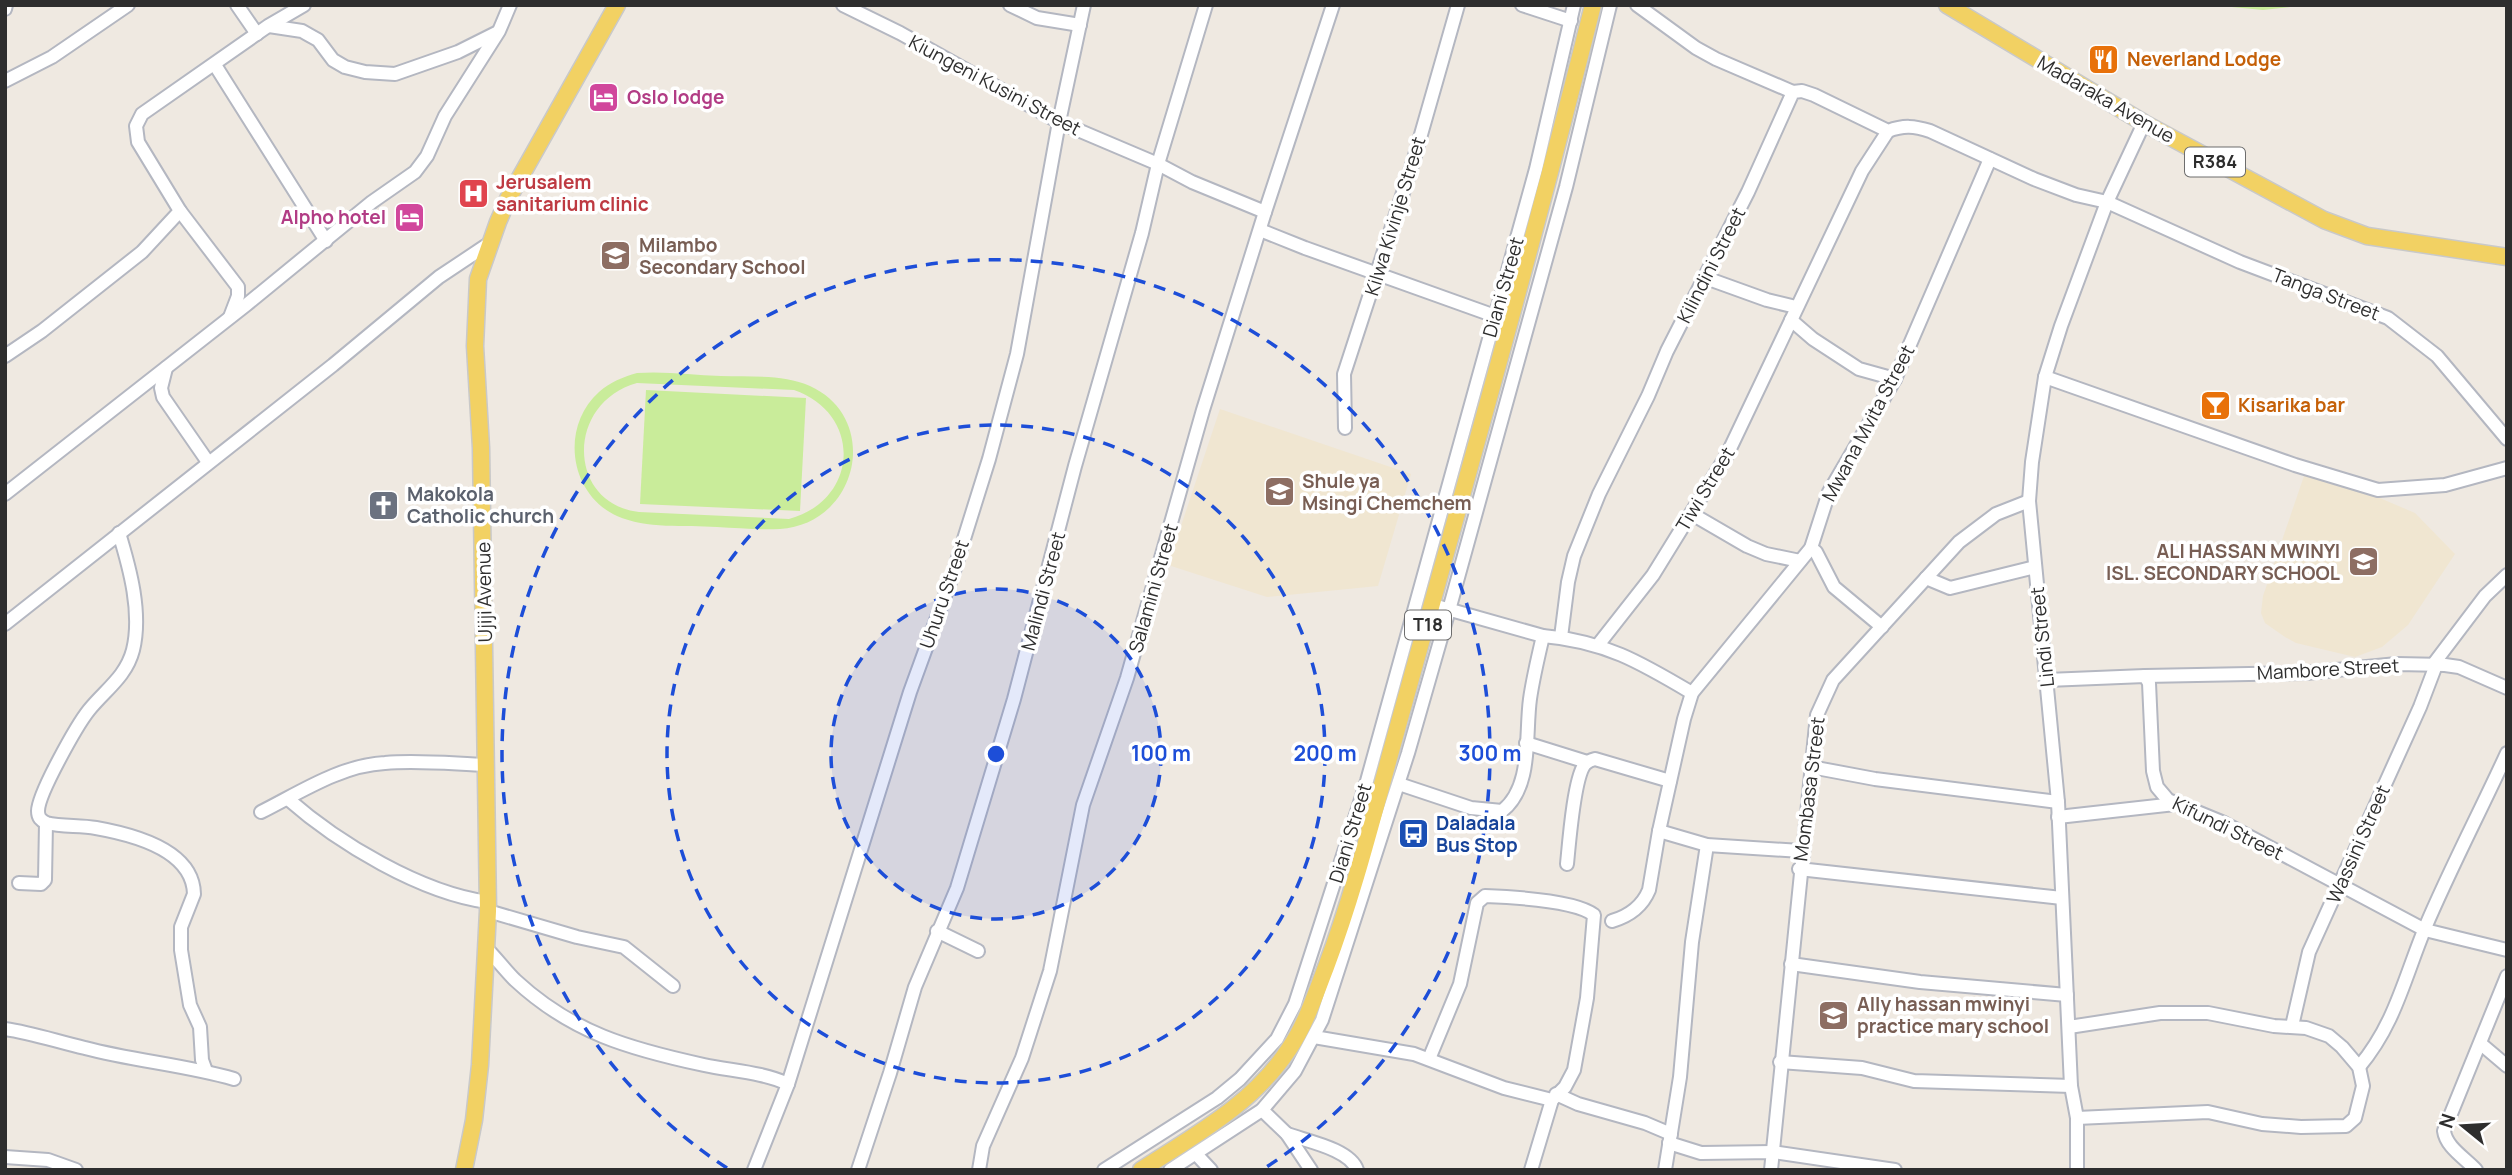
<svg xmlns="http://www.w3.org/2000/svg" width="2512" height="1175" viewBox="0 0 2512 1175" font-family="Manrope,sans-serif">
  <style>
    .education { fill: #f0e6d1 }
    .pitch { fill: #c9ec9a; fill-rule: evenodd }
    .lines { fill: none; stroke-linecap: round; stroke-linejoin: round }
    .minor-casing { stroke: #b4b7c1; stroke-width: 16 }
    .major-casing { stroke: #c9c9c9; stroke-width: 19 }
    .minor { stroke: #fff; stroke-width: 12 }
    .major { stroke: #f2d163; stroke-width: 16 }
    .ring { fill: none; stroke: #1d4ed8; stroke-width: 3.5; stroke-dasharray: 12 9 }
    .labels { text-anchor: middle; stroke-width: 7; stroke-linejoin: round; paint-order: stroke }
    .shield { fill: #fff; stroke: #6d6d6d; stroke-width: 2 }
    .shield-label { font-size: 18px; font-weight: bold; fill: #2e2e2e }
    .food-label { font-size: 19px; font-weight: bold; fill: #c56008; stroke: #fff; text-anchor: start }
    .street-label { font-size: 19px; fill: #2e2e2e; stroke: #fff }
    .hotel-label { font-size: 19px; font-weight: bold; fill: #b23c85; stroke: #fff; text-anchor: start }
    .health-label { font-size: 19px; font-weight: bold; fill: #be3a42; stroke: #fff; text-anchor: start }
    .education-label { font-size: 19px; font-weight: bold; fill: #785e54; stroke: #fff; text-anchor: start }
    .worship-label { font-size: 19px; font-weight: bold; fill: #5b616d; stroke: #fff; text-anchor: start }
    .transit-label { font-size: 19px; font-weight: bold; fill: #164399; stroke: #fff; text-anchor: start }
    .centre { fill: #1d4ed8; stroke: #fff; stroke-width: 3.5 }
    .ring-label { font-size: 21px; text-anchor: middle; font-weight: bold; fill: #1d4ed8; stroke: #fff; stroke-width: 7; stroke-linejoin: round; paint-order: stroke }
  </style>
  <rect width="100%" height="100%" fill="#efe9e1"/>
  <g class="education">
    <path d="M1220,409L1411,474L1378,586L1267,597L1168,565Z"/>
    <path d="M2305,473L2368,493L2415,513L2455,554L2408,625L2382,647L2355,657L2296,643L2285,637L2265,623L2261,613L2263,596Z"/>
  </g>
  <g class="pitch">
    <path d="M2211,5H2307L2263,10Z"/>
    <path d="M637,373C665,371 693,375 721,376C750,377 784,374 810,386C882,419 858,524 780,529C759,530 738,528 717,527C685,525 646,529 617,516C569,494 560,427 599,392C610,382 623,377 637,373ZM637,383L794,390C863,414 859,500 789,519L639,512C567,504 565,403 637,383Z"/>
    <path d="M646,390L806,398L800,511L640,504Z"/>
  </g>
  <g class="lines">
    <defs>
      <g id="minor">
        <path d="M237,5L257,34"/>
        <path d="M843,5L900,33L1059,122L1158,164L1192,182L1265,212"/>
        <path d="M1010,5L1037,18L1080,25"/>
        <path d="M1522,5L1571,21"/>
        <path d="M1637,5L1696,48L1716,59L1793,92"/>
        <path d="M5,9L6,5"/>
        <path d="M269,26L302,31L309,35L318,40L333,60L345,67L365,72L395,74L458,52L496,33"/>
        <path d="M215,65L326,241"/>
        <path d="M5,81L52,57L128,5"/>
        <path d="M180,211L238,287V296L230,317"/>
        <path d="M1260,230L1305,248L1495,316"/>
        <path d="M1706,278L1767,300L1796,307"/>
        <path d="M1791,320L1813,339L1859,369L1895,379"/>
        <path d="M5,356L42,331L142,252L180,211L138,142L136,126L142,114L268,26L304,5"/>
        <path d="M166,368L161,388L163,397L208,462"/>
        <path d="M2045,377L2295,465L2378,490L2445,485L2507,468"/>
        <path d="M1345,428L1344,374L1414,159L1458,5"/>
        <path d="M5,494L246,305L372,202L415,172L427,156L445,116L499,31L510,5"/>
        <path d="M1692,514L1747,546L1766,554L1800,561"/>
        <path d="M119,533C130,569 142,613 133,650C126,677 105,690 89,710C77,725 38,794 38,811C38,818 41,820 46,823C63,827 79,825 96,828C130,834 193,849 194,894L181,927V950L190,1005L200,1027L202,1060L206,1071"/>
        <path d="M1811,548L1816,552L1834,587L1882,627"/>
        <path d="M1926,578L1950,588L2035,567"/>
        <path d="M1433,605L1543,636C1604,641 1640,662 1692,693"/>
        <path d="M5,624L333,365L439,277L490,243"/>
        <path d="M1561,637L1568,582L1574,556L1599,494L1648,396L1667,351L1748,192L1793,92L1802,91L1814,95L1888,131C1904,125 1914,126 1930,131L2034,179L2076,195L2107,202L2240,262L2388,318L2437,356L2507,439"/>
        <path d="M1598,645L1653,575L1727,455L1862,171L1888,131"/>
        <path d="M2432,666L2485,596L2507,575"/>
        <path d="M2145,676L2306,673L2397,664L2445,665L2459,667L2507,688"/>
        <path d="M2047,680L2145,676L2149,683L2153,771L2157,787L2168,800L2224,823L2425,930L2507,950"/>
        <path d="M1526,743L1587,762"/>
        <path d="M1811,767L1875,779L2058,802"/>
        <path d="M1399,784L1471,808L1502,811C1533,787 1525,735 1530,699C1533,678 1538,657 1543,636"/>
        <path d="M288,799C338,843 421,893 488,902"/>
        <path d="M261,812C299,793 341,765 385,763C419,760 454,764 487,765"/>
        <path d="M2058,817L2175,804"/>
        <path d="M1659,831L1707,845L1801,851"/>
        <path d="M1567,864C1569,844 1574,777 1585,764C1588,761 1591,760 1595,759L1670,781"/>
        <path d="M1799,869L2062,898"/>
        <path d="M19,883L41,884L45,880L46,823"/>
        <path d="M488,911L577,937L624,947L673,986"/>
        <path d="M1612,921C1629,916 1642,907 1649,890L1659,831L1684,719L1692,693L1811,548L1829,492L1895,379L1990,159"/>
        <path d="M937,931L978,951"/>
        <path d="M486,948C496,958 505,970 515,980C572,1033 630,1049 704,1065C732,1071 762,1072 788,1084"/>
        <path d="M1791,964L1920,982L2067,995"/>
        <path d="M2292,1026L2309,952L2420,707L2436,665"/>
        <path d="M2069,1027L2160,1013H2208L2274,1026L2306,1028L2329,1036L2342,1047L2359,1067L2363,1086L2355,1118L2346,1126L2301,1127L2262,1124L2208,1112L2077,1118"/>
        <path d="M5,1029C33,1033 58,1042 85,1048C134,1061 185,1065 234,1079"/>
        <path d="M1314,1037L1414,1054L1504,1088L1552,1100"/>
        <path d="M2481,1044L2507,1066"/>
        <path d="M1429,1059L1460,984L1477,903L1485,896C1510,897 1575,900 1594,915L1587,998L1574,1070L1565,1087L1552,1100L1531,1170"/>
        <path d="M1780,1062L1862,1068L1914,1081L2071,1086"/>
        <path d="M2359,1067C2395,1024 2404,979 2425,928C2450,869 2480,812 2507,753"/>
        <path d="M1556,1094L1578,1104L1645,1123L1671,1134"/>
        <path d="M1262,1110L1287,1134L1311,1170"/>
        <path d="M1287,1134C1306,1141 1350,1149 1357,1170"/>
        <path d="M1669,1143L1701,1153L1773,1152L1895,1170"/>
        <path d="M1196,1154L1211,1170"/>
        <path d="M5,1157L48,1160L76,1170"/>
        <path d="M754,1170L788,1084L910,692L954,571L989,459L1017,354L1059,122L1084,5"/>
        <path d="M858,1170L890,1073L915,987L957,888L1014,699L1075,466L1142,233L1158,164L1206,5"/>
        <path d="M979,1170L983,1146L1022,1058L1050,971L1083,805L1127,678L1203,410L1265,212L1333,5"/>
        <path d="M1104,1170L1217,1098L1240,1079L1277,1039L1295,1004L1367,781L1536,169L1574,5"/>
        <path d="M1170,1170L1262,1110L1295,1071L1322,1020L1408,753L1449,610L1566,187L1610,5"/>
        <path d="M1665,1170L1680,1077L1692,942L1707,845"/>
        <path d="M1771,1170L1817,715L1833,680L1959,542L1996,514L2029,501"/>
        <path d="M2077,1170V1118L2071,1086L2058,802L2029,501L2032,462L2045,377L2061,326L2107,202L2144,123"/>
        <path d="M2476,1170C2465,1158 2446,1147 2444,1131L2507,976"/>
      </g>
      <g id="major">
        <path d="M1947,5L2144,123L2324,220L2367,236L2507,257"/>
        <path d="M464,1170L474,1120L480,1065L488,911L481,448L475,346L478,279L498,222L508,199L617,5"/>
        <path d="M1141,1170C1195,1135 1253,1104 1289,1049C1306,1024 1315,995 1326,967C1355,890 1374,812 1396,733C1463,491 1532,249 1593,5"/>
      </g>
    </defs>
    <use href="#minor" class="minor-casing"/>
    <use href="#major" class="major-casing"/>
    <use href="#minor" class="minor"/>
    <use href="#major" class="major"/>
  </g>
  <circle cx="996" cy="754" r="165" fill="#1d4ed8" fill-opacity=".12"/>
  <g class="ring">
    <circle cx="996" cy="754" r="165"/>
    <circle cx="996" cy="754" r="329"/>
    <path d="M727 1168A494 494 0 1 1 1265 1168"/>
  </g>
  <defs>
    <symbol id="restaurant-square" viewBox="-11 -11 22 22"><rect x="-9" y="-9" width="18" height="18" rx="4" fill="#e8710a" stroke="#fff"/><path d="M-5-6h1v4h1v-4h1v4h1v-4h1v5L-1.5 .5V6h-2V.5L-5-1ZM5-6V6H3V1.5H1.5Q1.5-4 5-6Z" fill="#fff"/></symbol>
    <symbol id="hotel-square" viewBox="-11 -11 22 22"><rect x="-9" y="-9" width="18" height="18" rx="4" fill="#d1479c" stroke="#fff"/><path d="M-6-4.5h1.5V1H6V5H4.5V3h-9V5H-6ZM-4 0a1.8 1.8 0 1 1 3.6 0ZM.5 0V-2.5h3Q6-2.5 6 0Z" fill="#fff"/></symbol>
    <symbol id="hospital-square" viewBox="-11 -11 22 22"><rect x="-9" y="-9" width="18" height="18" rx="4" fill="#e0444e" stroke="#fff"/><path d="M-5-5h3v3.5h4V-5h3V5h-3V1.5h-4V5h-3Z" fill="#fff"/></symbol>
    <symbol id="school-square" viewBox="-11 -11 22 22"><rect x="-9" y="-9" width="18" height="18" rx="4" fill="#8d6e63" stroke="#fff"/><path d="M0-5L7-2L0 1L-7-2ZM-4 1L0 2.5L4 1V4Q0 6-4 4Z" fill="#fff"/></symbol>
    <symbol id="bar-square" viewBox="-11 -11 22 22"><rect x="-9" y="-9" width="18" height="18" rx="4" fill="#e8710a" stroke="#fff"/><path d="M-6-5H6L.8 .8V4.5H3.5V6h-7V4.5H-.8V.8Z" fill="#fff"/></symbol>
    <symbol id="church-square" viewBox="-11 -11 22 22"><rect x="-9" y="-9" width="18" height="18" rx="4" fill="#6b7280" stroke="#fff"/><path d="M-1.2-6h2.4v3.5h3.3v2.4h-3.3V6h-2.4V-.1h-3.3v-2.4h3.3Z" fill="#fff"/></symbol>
    <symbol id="bus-square" viewBox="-11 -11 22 22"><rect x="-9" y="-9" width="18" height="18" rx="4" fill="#1a4fb4" stroke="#fff"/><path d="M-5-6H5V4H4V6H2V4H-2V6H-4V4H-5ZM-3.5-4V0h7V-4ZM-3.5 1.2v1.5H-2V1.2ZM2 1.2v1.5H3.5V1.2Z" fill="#fff"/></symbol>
  </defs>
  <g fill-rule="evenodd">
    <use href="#restaurant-square" x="2086" y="42" width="35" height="35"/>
    <use href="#hotel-square" x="586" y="80" width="35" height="35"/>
    <use href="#hospital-square" x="456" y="176" width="35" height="35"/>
    <use href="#hotel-square" x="392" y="200" width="35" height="35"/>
    <use href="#school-square" x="598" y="238" width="35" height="35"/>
    <use href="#bar-square" x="2198" y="388" width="35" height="35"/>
    <use href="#school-square" x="1262" y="474" width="35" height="35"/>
    <use href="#church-square" x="366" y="488" width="35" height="35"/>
    <use href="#school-square" x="2346" y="544" width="35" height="35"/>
    <use href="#bus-square" x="1396" y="816" width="35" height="35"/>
    <use href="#school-square" x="1816" y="998" width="35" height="35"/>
  </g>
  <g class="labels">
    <g class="shield">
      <rect x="2185" y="147.5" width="60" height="29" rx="5"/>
      <rect x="1405" y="610.5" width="46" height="29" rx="5"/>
    </g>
    <g class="shield-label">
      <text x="2215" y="168">R384</text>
      <text x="1428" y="631">T18</text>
    </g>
    <g class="food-label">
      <text x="2127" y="66">Neverland Lodge</text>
      <text x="2238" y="412">Kisarika bar</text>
    </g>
    <g class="street-label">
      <text transform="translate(995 85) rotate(28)" y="7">Kiungeni Kusini Street</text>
      <text transform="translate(2106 99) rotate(30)" y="7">Madaraka Avenue</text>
      <text transform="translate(1395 216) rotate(-73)" y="7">Kilwa Kivinje Street</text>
      <text transform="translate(1711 265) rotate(-63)" y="7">Kilindini Street</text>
      <text transform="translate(1503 287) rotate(-74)" y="7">Diani Street</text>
      <text transform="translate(2326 294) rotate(21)" y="7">Tanga Street</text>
      <text transform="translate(1868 423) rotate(-62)" y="7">Mwana Mvita Street</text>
      <text transform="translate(1705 489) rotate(-59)" y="7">Tiwi Street</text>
      <text transform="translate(1153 588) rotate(-74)" y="7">Salamini Street</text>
      <text transform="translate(1043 591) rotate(-75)" y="7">Malindi Street</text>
      <text transform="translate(484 592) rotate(-91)" y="7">Ujiji Avenue</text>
      <text transform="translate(944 594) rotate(-71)" y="7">Uhuru Street</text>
      <text transform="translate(2042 637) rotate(-96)" y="7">Lindi Street</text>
      <text transform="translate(2328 669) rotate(-3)" y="7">Mambore Street</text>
      <text transform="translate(1809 789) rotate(-83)" y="7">Mombasa Street</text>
      <text transform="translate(2228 828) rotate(26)" y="7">Kifundi Street</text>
      <text transform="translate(1350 833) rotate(-73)" y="7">Diani Street</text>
      <text transform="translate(2358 844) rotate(-66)" y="7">Wassini Street</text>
    </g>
    <g class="hotel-label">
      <text x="627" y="104">Oslo lodge</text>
      <text x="386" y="224" text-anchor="end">Alpho hotel</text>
    </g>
    <g class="health-label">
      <text x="496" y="189">Jerusalem<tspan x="496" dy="22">sanitarium clinic</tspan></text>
    </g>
    <g class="education-label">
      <text x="639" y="252">Milambo<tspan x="639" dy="22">Secondary School</tspan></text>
      <text x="1302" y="488">Shule ya<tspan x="1302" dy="22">Msingi Chemchem</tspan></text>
      <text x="2340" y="558" text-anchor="end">ALI HASSAN MWINYI<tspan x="2340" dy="22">ISL. SECONDARY SCHOOL</tspan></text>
      <text x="1857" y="1011">Ally hassan mwinyi<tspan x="1857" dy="22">practice mary school</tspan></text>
    </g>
    <g class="worship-label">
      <text x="407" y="501">Makokola<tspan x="407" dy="22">Catholic church</tspan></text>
    </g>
    <g class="transit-label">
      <text x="1436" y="830">Daladala<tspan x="1436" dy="22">Bus Stop</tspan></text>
    </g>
  </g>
  <circle cx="996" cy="754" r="10" class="centre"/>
  <g class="ring-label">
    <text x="1161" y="761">100 m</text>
    <text x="1325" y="761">200 m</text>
    <text x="1490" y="761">300 m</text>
  </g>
  <rect width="2512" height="1175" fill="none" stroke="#2e2e2e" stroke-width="14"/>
  <g transform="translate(2463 1126) rotate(288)" stroke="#ffffff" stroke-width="5" paint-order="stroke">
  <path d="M0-5L12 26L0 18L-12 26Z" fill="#2e2e2e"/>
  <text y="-10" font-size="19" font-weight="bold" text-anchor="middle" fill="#2e2e2e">N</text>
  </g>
</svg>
